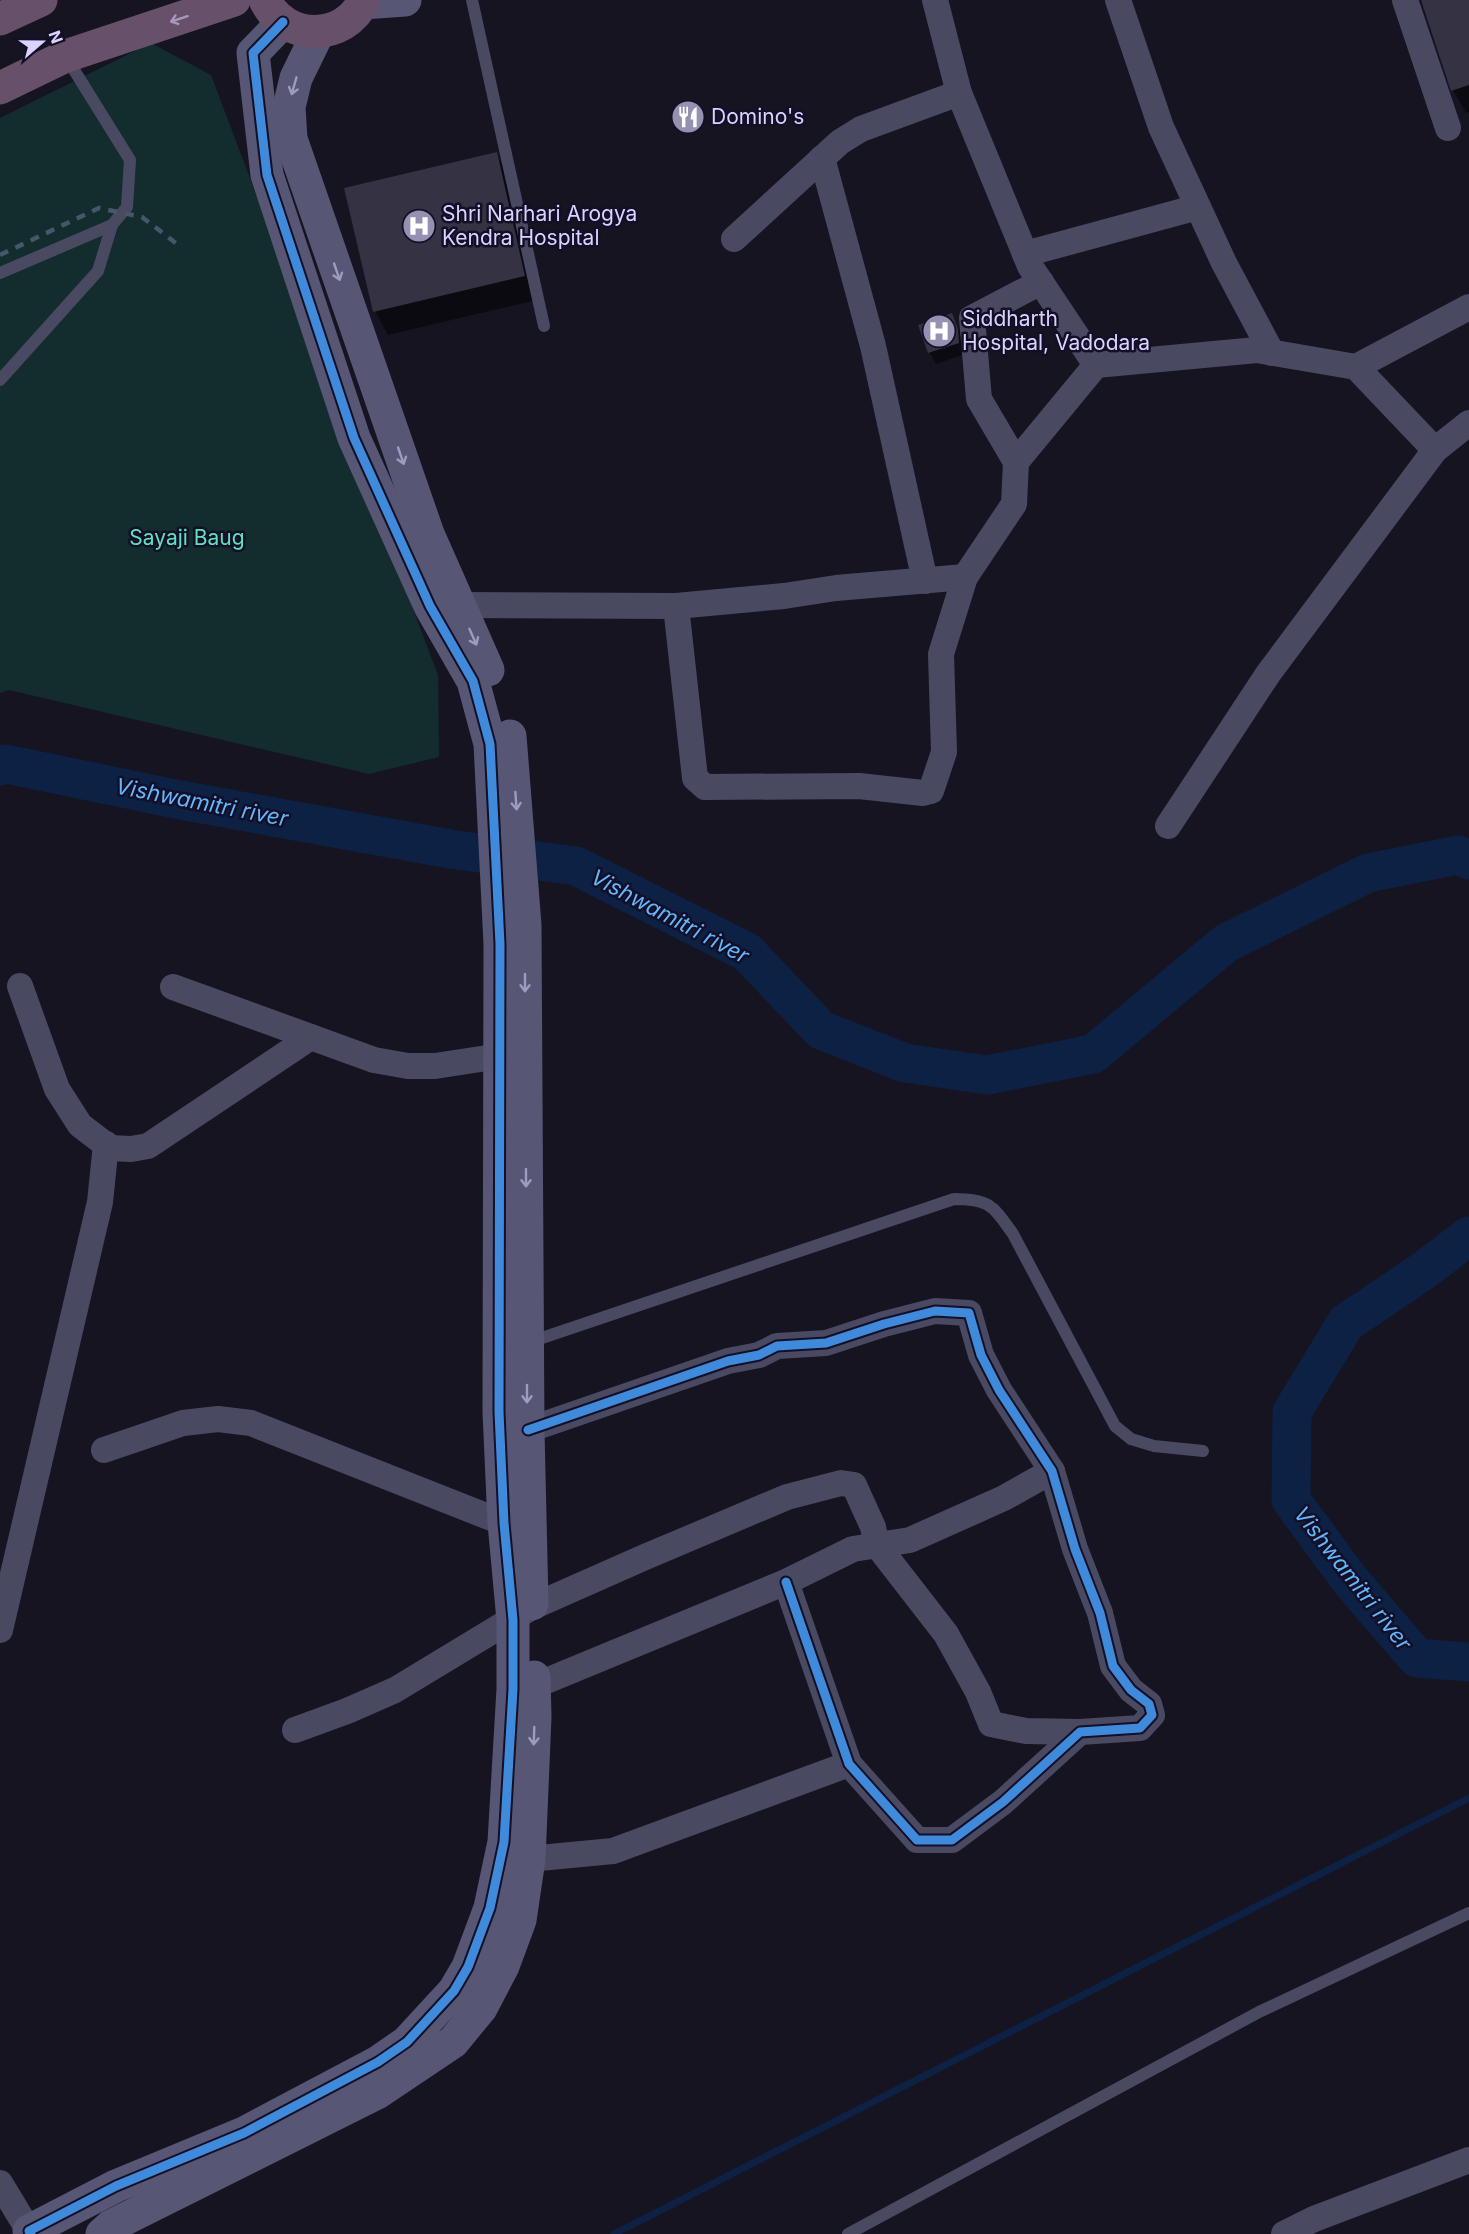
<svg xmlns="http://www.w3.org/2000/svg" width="1469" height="2234" viewBox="0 0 1469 2234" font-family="Inter,sans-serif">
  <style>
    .green { fill: #132c2d }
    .shadow { fill: #0007 }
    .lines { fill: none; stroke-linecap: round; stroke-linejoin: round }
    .stream { stroke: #0d2144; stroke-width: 7 }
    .river { stroke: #0d2144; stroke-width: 39 }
    .building { fill: #343243 }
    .lane { stroke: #4a4962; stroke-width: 12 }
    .street { stroke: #4a4962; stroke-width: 26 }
    .secondary { stroke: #575674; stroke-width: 33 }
    .highway { stroke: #67516a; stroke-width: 33 }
    .rail { stroke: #43596b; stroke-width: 4.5; stroke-dasharray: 9 8; stroke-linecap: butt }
    .cycleway-casing { stroke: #130f26; stroke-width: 13 }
    .cycleway { stroke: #408adc; stroke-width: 9 }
    .oneway { stroke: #a699bc }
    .oneway2 { stroke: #9e9bc0 }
    .labels { text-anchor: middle; stroke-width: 5; stroke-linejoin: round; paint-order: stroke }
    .poi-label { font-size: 21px; fill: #d9d4ff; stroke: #130f26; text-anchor: start }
    .park-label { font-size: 21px; fill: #5fe0c0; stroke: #130f26 }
    .water-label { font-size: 22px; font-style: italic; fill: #62b6ff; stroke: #130f26 }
  </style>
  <rect width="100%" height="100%" fill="#161421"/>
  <path class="green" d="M151,43L211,75L438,675L439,757L369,774L9,690L0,693V118Z"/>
  <g class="shadow">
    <path d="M1420,0H1469V112L1466,113L1453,90L1426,10Z"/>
    <path d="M496,154L510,177L537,300L388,335L375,311Z"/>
    <path d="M952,315L964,342L965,354L936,364L930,353L920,325Z"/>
  </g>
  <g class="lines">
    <path class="stream" d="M614,2234L1469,1798"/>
    <g class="river">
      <path d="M0,766L6,764L175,799L450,849L576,866L747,952L821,1030L905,1063L987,1075L1093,1054L1226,943L1368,873L1458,855L1469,860"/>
      <path d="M1469,1236L1423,1271L1346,1323L1292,1412L1291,1500L1350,1580L1417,1658L1469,1662"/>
    </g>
  </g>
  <g class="building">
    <path d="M1421,0H1469V85L1451,91Z"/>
    <path d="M497,152L525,276L373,312L344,188Z"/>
    <path d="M952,313L958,329L959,343L928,353L918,325Z"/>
  </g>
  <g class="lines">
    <g class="lane">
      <path d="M472,0L544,326"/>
      <path d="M0,273L112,225"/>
      <path d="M0,380L98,271L112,225L127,207L130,160L66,57"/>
      <path d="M530,1342L954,1199C990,1199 993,1206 1013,1234L1115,1426L1131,1439L1154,1446L1203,1451"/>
      <path d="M848,2234L1259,2012L1469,1913"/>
    </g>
    <g class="street">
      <path d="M935,0L959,93L1030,266L1096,365L1257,350L1356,367L1435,450L1469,423"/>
      <path d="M1118,0L1161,127L1224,263L1272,353"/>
      <path d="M1405,0L1448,128"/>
      <path d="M822,158L873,346L925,581"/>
      <path d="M734,239L840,142L861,129L959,93"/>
      <path d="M1025,254L1198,207"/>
      <path d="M1356,367L1469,307"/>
      <path d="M1016,462L1096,365"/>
      <path d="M459,605L676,606L784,596L836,588L965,577"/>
      <path d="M676,606L695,778L705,787L859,786L923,793L931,791L944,752L941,654L965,577L1014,504L1016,462L979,399L972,318L1041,282"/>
      <path d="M1168,826L1268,674L1435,450"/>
      <path d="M20,986L57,1089L80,1125L110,1148L131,1149L148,1146L311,1037"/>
      <path d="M173,987L374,1060L408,1066H435L500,1056"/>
      <path d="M528,1430L728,1361L759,1355L777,1346L826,1343L884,1324L935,1311L969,1313L981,1355L999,1390L1052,1471L1075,1549L1100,1613L1113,1666L1131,1690L1149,1704L1152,1715L1140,1728L1080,1732L1003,1802L952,1840H917L849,1764L786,1582"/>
      <path d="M104,1450L183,1423L218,1419L251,1423L504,1523"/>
      <path d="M0,1630L100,1202L106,1144"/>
      <path d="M534,1686L786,1582L853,1549L910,1540L1004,1498L1052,1471"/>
      <path d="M295,1730L347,1711L395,1690L532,1607L645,1557L787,1497L841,1483L854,1485L873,1527L877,1545L946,1634L978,1692L991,1724L1026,1731L1080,1732"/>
      <path d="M529,1859L613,1851L849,1764"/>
      <path d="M0,2183L29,2231"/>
      <path d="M1284,2234L1314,2219L1469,2160"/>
    </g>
    <g class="secondary">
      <path d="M363,3L405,0"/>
      <path d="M318,33L296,78L289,107L291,139L428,534L488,670"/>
      <path d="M510,736L525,925L528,1430L532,1604"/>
      <path d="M31,2234L29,2231L116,2186L244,2133L378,2062L407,2042L454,1991L468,1967L490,1908L504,1842L513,1689V1620L504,1523L499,1412L500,944L490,744L473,681L430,606L354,438L267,175L253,53L283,22"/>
      <path d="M102,2234L111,2226L377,2093L453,2042L481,2008L503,1966L520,1920L529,1859L535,1717L534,1677"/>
    </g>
    <g class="highway">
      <path d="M265,0C285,42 345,42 364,0"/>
      <path d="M0,19L41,0"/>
      <path d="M0,88L66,56L234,0"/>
    </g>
    <path class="rail" d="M0,255L99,208L142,217L177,244"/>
    <defs>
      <g id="cycleway">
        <path d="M528,1430L728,1361L759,1355L777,1346L826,1343L884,1324L935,1311L969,1313L981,1355L999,1390L1052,1471L1075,1549L1100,1613L1113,1666L1131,1690L1149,1704L1152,1715L1140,1728L1080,1732L1003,1802L952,1840H917L849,1764L786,1582"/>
        <path d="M31,2234L29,2231L116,2186L244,2133L378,2062L407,2042L454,1991L468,1967L490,1908L504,1842L513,1689V1620L504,1523L499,1412L500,944L490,744L473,681L430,606L354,438L267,175L253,53L283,22"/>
      </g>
    </defs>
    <use href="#cycleway" class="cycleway-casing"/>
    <use href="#cycleway" class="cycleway"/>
  </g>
  <defs><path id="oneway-shaft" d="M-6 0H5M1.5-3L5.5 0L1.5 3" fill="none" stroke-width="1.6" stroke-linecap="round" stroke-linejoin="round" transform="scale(1.5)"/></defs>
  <use class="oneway" href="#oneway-shaft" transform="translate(179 19) rotate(162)"/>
  <g class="oneway2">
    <use href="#oneway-shaft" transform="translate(294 86) rotate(106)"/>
    <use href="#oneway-shaft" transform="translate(337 272) rotate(71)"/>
    <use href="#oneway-shaft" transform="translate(401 456) rotate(71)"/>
    <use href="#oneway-shaft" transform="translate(473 637) rotate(66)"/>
    <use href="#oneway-shaft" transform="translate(516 801) rotate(86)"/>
    <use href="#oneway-shaft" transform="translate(525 983) rotate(90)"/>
    <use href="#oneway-shaft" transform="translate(526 1178) rotate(90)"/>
    <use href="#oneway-shaft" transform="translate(527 1394) rotate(90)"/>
    <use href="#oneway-shaft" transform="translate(534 1736) rotate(92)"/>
  </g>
  <defs>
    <symbol id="restaurant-disc" viewBox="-11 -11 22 22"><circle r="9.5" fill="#9591b1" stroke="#130f26"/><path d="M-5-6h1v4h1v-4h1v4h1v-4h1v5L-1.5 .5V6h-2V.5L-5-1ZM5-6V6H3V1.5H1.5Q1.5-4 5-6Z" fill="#fff"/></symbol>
    <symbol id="hospital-disc" viewBox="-11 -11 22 22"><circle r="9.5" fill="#9591b1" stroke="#130f26"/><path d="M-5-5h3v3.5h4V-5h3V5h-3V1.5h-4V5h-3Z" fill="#fff"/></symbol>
  </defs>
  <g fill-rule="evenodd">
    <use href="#restaurant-disc" x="669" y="98" width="38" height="38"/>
    <use href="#hospital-disc" x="400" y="207" width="38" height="38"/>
    <use href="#hospital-disc" x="920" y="312" width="38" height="38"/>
  </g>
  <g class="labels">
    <g class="poi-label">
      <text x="711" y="124">Domino's</text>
      <text x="442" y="221">Shri Narhari Arogya<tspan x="442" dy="24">Kendra Hospital</tspan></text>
      <text x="962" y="326">Siddharth<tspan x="962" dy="24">Hospital, Vadodara</tspan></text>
    </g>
    <g class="park-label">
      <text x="187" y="545">Sayaji Baug</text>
    </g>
    <g class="water-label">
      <text transform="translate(202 802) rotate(11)" y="8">Vishwamitri river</text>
      <text transform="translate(670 916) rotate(28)" y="8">Vishwamitri river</text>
      <text transform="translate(1353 1578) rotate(52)" y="8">Vishwamitri river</text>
    </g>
  </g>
  <g transform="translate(42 42) rotate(70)" stroke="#130f26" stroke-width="4.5" paint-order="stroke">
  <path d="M0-4.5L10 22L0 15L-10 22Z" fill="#d9d4ff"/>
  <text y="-9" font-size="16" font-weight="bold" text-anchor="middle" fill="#d9d4ff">N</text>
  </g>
</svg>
